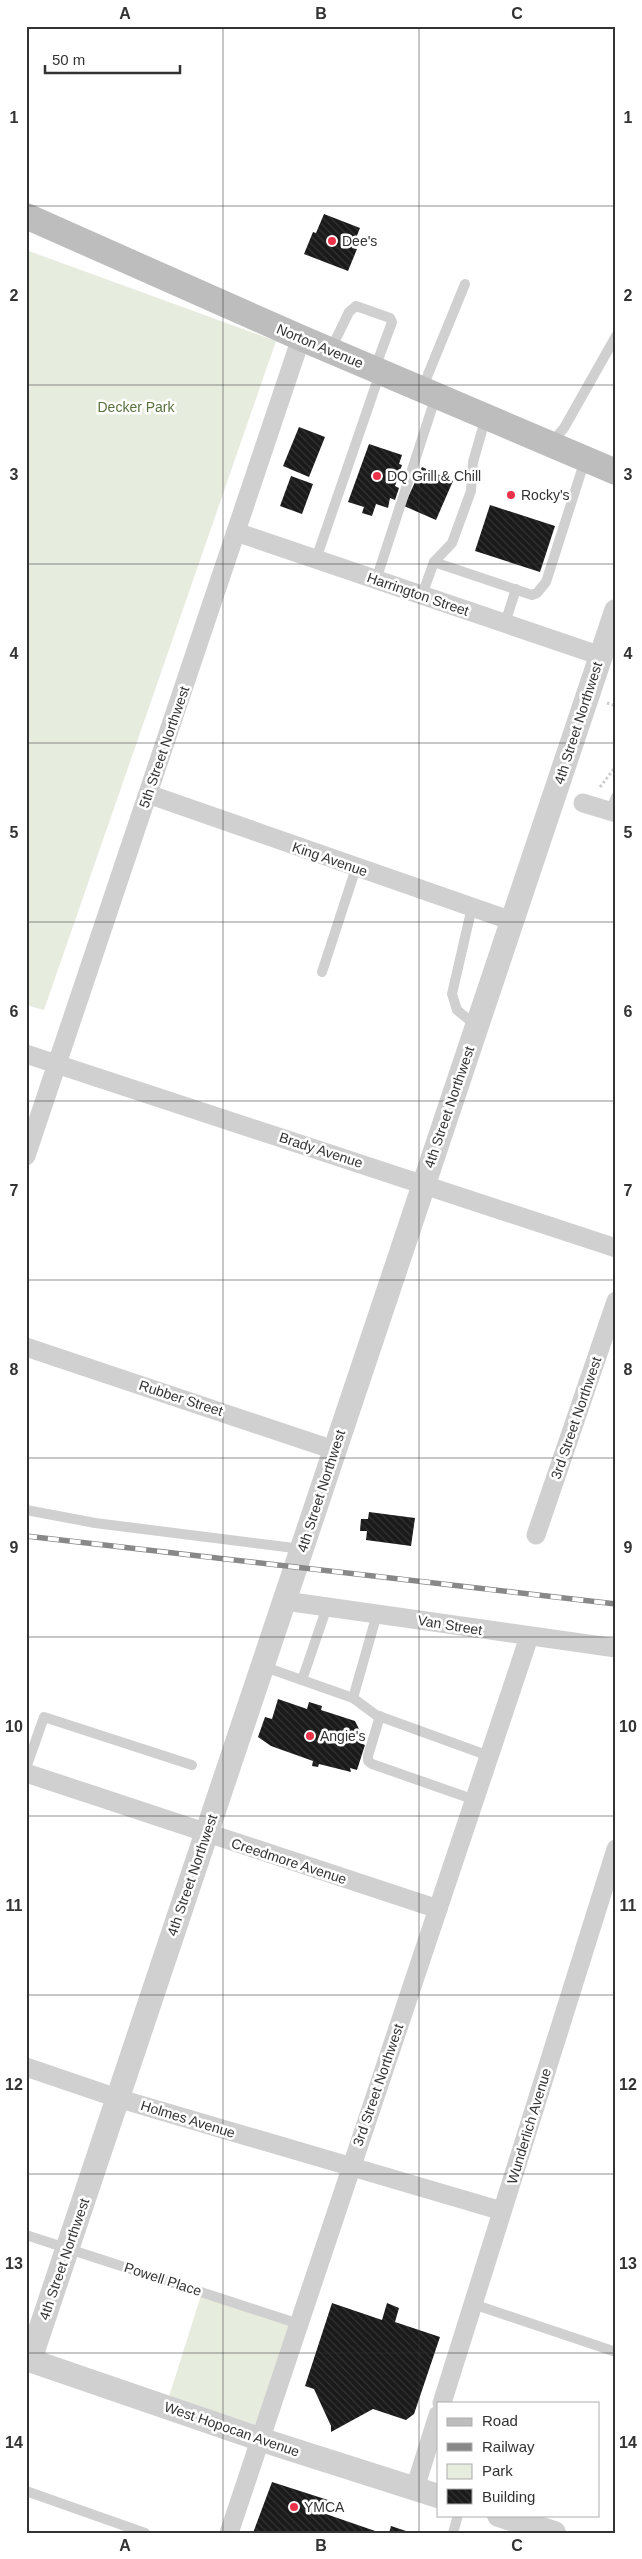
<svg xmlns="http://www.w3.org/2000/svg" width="642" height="2559" viewBox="0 0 642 2559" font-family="Arial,sans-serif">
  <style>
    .green { fill: #e6ecde }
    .building { fill: url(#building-back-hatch) }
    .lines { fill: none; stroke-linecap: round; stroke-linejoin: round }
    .path { stroke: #cdcdcd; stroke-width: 3; stroke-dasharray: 2.5 2.5; stroke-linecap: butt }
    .service { stroke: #d0d0d0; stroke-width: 10 }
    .minor { stroke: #d0d0d0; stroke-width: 19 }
    .tertiary { stroke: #d0d0d0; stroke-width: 24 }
    .secondary { stroke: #bdbdbd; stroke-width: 26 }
    .rail-casing { stroke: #888; stroke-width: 5.5 }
    .rail { stroke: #fff; stroke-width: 4; stroke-dasharray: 11; stroke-linecap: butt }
    .grid { fill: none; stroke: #333; stroke-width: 1; stroke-opacity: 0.55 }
    .poi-dot { fill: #ec3248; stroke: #fff; stroke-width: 2 }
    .labels { text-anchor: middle; stroke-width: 5; stroke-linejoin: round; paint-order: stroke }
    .poi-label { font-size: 14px; fill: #333; stroke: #fff; text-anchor: start }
    .street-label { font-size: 14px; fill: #333; stroke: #fff }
    .park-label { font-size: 14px; fill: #58713d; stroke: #fff }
    .neatline { fill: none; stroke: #333; stroke-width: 2 }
    .grid-label { font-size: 16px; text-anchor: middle; font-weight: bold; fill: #333 }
  </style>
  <defs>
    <pattern id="building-back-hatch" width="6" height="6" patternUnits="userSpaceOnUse" patternTransform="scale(1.25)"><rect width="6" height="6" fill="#1a1a1a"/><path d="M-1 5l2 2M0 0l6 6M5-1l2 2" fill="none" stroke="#333"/></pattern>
  </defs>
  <rect width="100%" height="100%" fill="#fff"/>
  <g class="green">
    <path d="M26,250L276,341L44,1010L26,1005Z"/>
    <path d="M202,2292L299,2324L259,2439L167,2403Z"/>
  </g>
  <g class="building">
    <path d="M324,214L360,228L352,248L357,249L348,271L304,254L313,232L316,233Z"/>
    <path d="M299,427L325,437L309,477L283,466Z"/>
    <path d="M369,444L402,455L399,464L402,465L395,486L399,488L395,500L390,498L388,508L376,504L372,516L362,513L364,507L348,502Z"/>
    <path d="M422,467L453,481L436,520L404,506Z"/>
    <path d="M291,476L313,484L302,514L280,506Z"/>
    <path d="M490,505L555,526L540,572L475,551Z"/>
    <path d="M369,1512L415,1518L411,1546L366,1540L367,1531H360L361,1519H368Z"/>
    <path d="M278,1699L307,1709L309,1702L322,1706L321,1710L355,1721L362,1735L360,1743L365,1745L357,1770L350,1768L351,1772L319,1764L318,1767L312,1766L313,1761L271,1746L258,1737L265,1717L272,1719Z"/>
    <path d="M332,2303L382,2320L387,2303L399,2308L395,2322L440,2337L414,2414L406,2420L373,2409L331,2432V2426L314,2389L305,2386Z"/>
    <path d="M272,2482L328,2500L323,2513L381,2533H253Z"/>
    <path d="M391,2526L409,2532V2533H389Z"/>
  </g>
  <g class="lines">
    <g class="path">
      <path d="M607,703L616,706"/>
      <path d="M600,787L616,766"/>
    </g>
    <g class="service">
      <path d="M331,349L349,312L356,306L390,318L392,322L375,368"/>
      <path d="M422,389L465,284"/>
      <path d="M550,444L564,428L616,336"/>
      <path d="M316,559L380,373"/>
      <path d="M434,562L532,595L537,593L546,582L585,460"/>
      <path d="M376,580L436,396"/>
      <path d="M422,595L434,562L452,543L471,491L473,462L486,417"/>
      <path d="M505,623L516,589"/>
      <path d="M610,811L616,797"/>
      <path d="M472,907L452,994L457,1010L468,1019L478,1022"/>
      <path d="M322,972L356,868"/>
      <path d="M26,1510L95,1523L302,1549"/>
      <path d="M262,1666L353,1698L376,1715L489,1756"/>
      <path d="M302,1680L327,1607"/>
      <path d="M353,1698L377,1614"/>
      <path d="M380,1716L368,1756V1761L372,1764L475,1800"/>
      <path d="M26,1768L44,1717L192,1765"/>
      <path d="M26,2235L299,2324"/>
      <path d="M473,2304L616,2352"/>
      <path d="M26,2491L145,2533"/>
      <path d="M453,2533L458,2515"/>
    </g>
    <g class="minor">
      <path d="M236,532L601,656"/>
      <path d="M148,794L512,921"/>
      <path d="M583,803L616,813"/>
      <path d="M26,1054L616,1248"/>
      <path d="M26,1156L301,338"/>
      <path d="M26,1347L334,1450"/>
      <path d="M536,1535L616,1301"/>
      <path d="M285,1601L616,1648"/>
      <path d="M26,1773L438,1909"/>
      <path d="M26,2067L117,2098L502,2211"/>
      <path d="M442,2403L616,1849"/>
      <path d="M415,2488L438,2415"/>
      <path d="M229,2533L529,1637"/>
    </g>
    <g class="tertiary">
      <path d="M26,2359L259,2439L438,2496"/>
      <path d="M30,2360L616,611"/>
      <path d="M499,2515L554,2533"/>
    </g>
    <path class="secondary" d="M26,216L301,338L616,472"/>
    <defs>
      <path id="rail" d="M26,1536L616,1604"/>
    </defs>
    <use href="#rail" class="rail-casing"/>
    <use href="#rail" class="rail"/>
  </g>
  <path class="grid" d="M223,26V2533M419,26V2533M26,206H616M26,385H616M26,564H616M26,743H616M26,922H616M26,1101H616M26,1280H616M26,1458H616M26,1637H616M26,1816H616M26,1995H616M26,2174H616M26,2353H616"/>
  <g class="poi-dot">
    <circle cx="332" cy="241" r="5"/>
    <circle cx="377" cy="476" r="5"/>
    <circle cx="511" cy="495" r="5"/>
    <circle cx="310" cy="1736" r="5"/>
    <circle cx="294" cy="2507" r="5"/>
  </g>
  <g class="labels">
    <g class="poi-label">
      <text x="342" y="246">Dee's</text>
      <text x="387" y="481">DQ Grill &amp; Chill</text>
      <text x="521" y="500">Rocky's</text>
      <text x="320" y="1741">Angie's</text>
      <text x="304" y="2512">YMCA</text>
    </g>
    <g class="street-label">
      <text transform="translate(320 346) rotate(23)" y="5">Norton Avenue</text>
      <text transform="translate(418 594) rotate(19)" y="5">Harrington Street</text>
      <text transform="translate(578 723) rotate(-72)" y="5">4th Street Northwest</text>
      <text transform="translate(164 747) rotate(-71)" y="5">5th Street Northwest</text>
      <text transform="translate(330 859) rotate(19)" y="5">King Avenue</text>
      <text transform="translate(449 1107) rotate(-71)" y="5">4th Street Northwest</text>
      <text transform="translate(321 1150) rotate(18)" y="5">Brady Avenue</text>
      <text transform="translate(181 1398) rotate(18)" y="5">Rubber Street</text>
      <text transform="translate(576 1418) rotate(-71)" y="5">3rd Street Northwest</text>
      <text transform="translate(321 1491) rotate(-72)" y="5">4th Street Northwest</text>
      <text transform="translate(450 1625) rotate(9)" y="5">Van Street</text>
      <text transform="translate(289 1861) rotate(18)" y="5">Creedmore Avenue</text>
      <text transform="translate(192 1875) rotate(-71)" y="5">4th Street Northwest</text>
      <text transform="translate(378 2085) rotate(-71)" y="5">3rd Street Northwest</text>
      <text transform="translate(188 2119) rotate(17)" y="5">Holmes Avenue</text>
      <text transform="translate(529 2126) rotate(-73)" y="5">Wunderlich Avenue</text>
      <text transform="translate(64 2259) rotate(-71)" y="5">4th Street Northwest</text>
      <text transform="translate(163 2279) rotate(18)" y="5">Powell Place</text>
      <text transform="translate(232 2429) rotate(19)" y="5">West Hopocan Avenue</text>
    </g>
    <g class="park-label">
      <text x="136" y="412">Decker Park</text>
    </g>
  </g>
  <rect width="642" height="2559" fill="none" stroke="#ffffff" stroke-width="55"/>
  <rect x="437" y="2402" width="162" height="115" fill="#ffffff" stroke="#adadad"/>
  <rect x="447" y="2418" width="25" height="8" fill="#bdbdbd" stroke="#adadad"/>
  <text x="482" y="2426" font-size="15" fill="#333333">Road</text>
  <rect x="447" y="2443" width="25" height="8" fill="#888888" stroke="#adadad"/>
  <text x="482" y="2452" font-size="15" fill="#333333">Railway</text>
  <rect x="447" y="2464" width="25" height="15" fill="#e6ecde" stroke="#adadad"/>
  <text x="482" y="2476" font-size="15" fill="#333333">Park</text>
  <rect x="447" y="2489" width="25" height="15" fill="url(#building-back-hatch)" stroke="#adadad"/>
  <text x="482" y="2502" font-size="15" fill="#333333">Building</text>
  <path d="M45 65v8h135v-8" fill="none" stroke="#333333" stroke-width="2.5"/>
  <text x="52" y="65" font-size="15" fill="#333333" stroke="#ffffff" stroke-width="4" paint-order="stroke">50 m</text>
  <rect x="28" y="28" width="586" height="2504" class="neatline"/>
  <g class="grid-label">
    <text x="125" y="19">A</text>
    <text x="321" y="19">B</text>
    <text x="517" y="19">C</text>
    <text x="14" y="123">1</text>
    <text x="628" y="123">1</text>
    <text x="14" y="301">2</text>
    <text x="628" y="301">2</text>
    <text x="14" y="480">3</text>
    <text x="628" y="480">3</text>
    <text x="14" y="659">4</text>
    <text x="628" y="659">4</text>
    <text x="14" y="838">5</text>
    <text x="628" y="838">5</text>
    <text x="14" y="1017">6</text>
    <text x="628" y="1017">6</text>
    <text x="14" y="1196">7</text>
    <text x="628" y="1196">7</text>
    <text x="14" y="1375">8</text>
    <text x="628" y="1375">8</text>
    <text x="14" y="1553">9</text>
    <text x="628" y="1553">9</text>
    <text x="14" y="1732">10</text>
    <text x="628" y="1732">10</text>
    <text x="14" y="1911">11</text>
    <text x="628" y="1911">11</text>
    <text x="14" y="2090">12</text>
    <text x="628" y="2090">12</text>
    <text x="14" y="2269">13</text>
    <text x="628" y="2269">13</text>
    <text x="14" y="2448">14</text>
    <text x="628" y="2448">14</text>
    <text x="125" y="2551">A</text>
    <text x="321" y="2551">B</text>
    <text x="517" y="2551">C</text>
  </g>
</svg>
